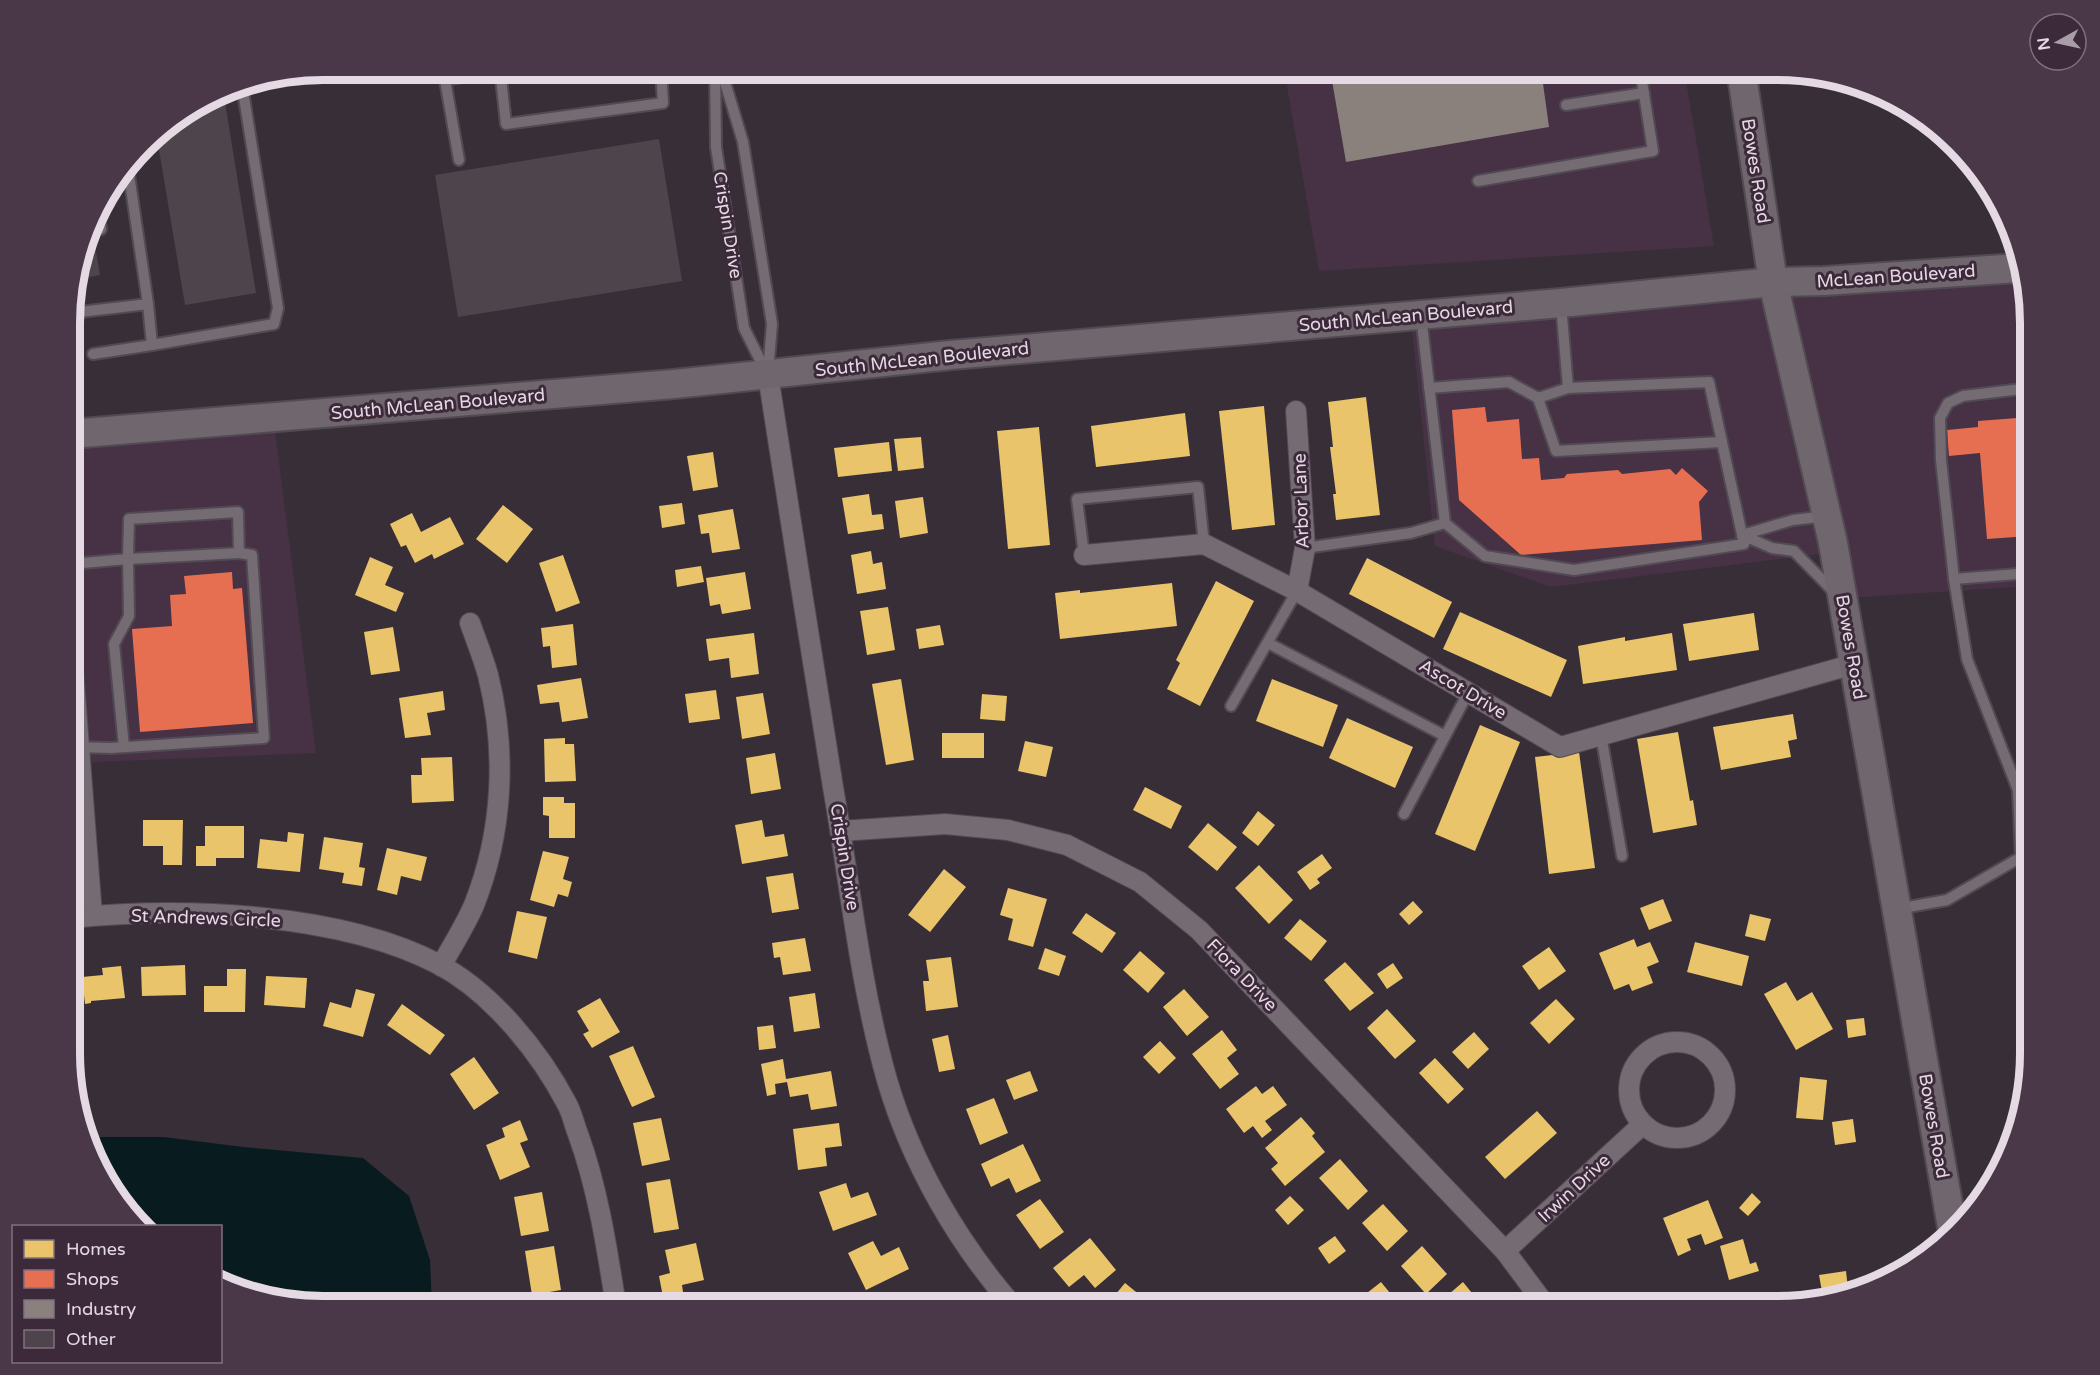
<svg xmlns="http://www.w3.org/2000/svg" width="2100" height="1375" viewBox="0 0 2100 1375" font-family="'Varela Round',sans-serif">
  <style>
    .built { fill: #463145 }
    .water { fill: #081b1e }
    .homes { fill: #e9c46a }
    .shops { fill: #e76f51 }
    .industry { fill: #8a817c }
    .building { fill: #4d444c }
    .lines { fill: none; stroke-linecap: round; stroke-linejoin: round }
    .lane-casing { stroke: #524a52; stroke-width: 14 }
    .street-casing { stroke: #524a52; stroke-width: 22 }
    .secondary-casing { stroke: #524a52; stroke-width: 32 }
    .lane { stroke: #746b73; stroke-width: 10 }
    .street { stroke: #746b73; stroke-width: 20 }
    .secondary { stroke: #70666d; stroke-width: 28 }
    .labels { text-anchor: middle; stroke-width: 6; stroke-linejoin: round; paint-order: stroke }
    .street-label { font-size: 18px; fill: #e5d9e4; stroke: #3c2a3b }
    .rim { fill: none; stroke: #e5d9e4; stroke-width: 8 }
  </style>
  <rect width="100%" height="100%" fill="#382e38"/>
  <g class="built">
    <path d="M1284,69H1684L1714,246L1319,271Z"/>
    <path d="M2021,275L2030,306V586L1848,598L1788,289Z"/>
    <path d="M1774,290L1830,553L1551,587L1435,546L1411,321Z"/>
    <path d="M274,423L316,753L71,763V438Z"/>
  </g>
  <path class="water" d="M89,1137H163L243,1147L363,1158L409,1196L430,1260L432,1306H322L241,1293L221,1282L220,1226H147L103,1179Z"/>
  <g class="homes">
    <path d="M1366,397L1380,515L1336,520L1333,494H1336L1330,447H1333L1328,402Z"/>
    <path d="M1264,406L1275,525L1232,530L1219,411Z"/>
    <path d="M1185,413L1190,456L1096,467L1091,426Z"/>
    <path d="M1039,427L1050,545L1008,549L997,431Z"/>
    <path d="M921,437L924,468L898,471L894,439Z"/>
    <path d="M889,442L892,471L838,477L834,448Z"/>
    <path d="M713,452L718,487L693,491L687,456Z"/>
    <path d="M869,494L872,515L882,514L884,529L848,534L842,498Z"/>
    <path d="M923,497L928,533L900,538L895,501Z"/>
    <path d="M682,503L685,524L662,528L659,506Z"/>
    <path d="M503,505L533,529L507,563L476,539Z"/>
    <path d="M733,509L740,549L712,553L709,533L701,534L698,515Z"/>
    <path d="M412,513L421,532L450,517L464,544L434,559L432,554L415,563L406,545L401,547L390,524Z"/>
    <path d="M871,551L873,564L882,562L886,589L857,594L851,555Z"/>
    <path d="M563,555L580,603L556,612L539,563Z"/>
    <path d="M370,557L393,567L385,585L404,593L396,612L355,595Z"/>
    <path d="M1367,558L1452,602L1434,638L1349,594Z"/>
    <path d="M701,566L704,582L677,587L675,570Z"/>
    <path d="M745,572L751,609L722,614L720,604L710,606L706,578Z"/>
    <path d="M1216,581L1254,601L1200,706L1167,689L1180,663L1176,660Z"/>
    <path d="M1172,583L1177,626L1060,639L1055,593L1080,590V593Z"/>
    <path d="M888,607L895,650L867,655L860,611Z"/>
    <path d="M1460,612L1567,660L1551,697L1443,649Z"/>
    <path d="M1754,613L1759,650L1689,661L1683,624Z"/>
    <path d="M573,624L577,665L552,668L550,646L543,647L541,628Z"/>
    <path d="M940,625L944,645L919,649L916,629Z"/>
    <path d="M393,627L400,671L371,675L364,632Z"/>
    <path d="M754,633L759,674L731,678L729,658L709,661L706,639Z"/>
    <path d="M1672,633L1677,670L1583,684L1578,646L1625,637V641Z"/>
    <path d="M581,678L588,718L562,722L559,702L540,704L537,685Z"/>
    <path d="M901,679L914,760L886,765L872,684Z"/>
    <path d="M1272,679L1338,705L1323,747L1256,721Z"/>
    <path d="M716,690L720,719L689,723L685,694Z"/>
    <path d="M443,691L445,710L427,713L431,735L405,738L399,698Z"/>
    <path d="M763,693L770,734L742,739L736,697Z"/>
    <path d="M982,694L1007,696L1005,721L980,719Z"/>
    <path d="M1793,714L1797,739L1788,741L1791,757L1721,770L1713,727Z"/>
    <path d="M1347,718L1413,747L1395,788L1329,758Z"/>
    <path d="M1480,725L1520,742L1475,851L1435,834Z"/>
    <path d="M1678,732L1690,801L1693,800L1697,825L1653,833L1637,739Z"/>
    <rect x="942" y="733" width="42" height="25"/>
    <path d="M565,738V744H574L576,781L545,782L544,739Z"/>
    <path d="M1025,741L1053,747L1046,777L1018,771Z"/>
    <path d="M1579,752L1595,868L1549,874L1535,757Z"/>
    <path d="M775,753L781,789L751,794L746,758Z"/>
    <path d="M452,757L454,801L412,803L411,775H422L421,758Z"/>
    <path d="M1145,787L1182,806L1171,829L1133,810Z"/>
    <path d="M543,797H564V803H575V838H549V816L543,815Z"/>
    <path d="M1258,811L1275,825L1258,846L1242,833Z"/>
    <path d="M143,820H183L182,865H163V846H143Z"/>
    <path d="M762,820L765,837L784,834L788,856L742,864L735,825Z"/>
    <path d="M1208,823L1237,847L1217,871L1188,847Z"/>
    <path d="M205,826H244V858H216V866H196V846H205Z"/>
    <path d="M288,832L304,834L300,872L257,868L260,839L287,842Z"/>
    <path d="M324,837L363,843L359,867L365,868L362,886L342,883L344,873L319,869Z"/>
    <path d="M387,848L427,857L421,881L401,876L397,895L377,890Z"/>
    <path d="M543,851L569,857L563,879L572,882L568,897L558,894L554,907L530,900Z"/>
    <path d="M1322,854L1332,868L1317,879L1320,883L1310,890L1297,872Z"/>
    <path d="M1259,865L1293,900L1269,924L1235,888Z"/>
    <path d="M944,869L966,887L930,932L908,915Z"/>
    <path d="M793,873L799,909L772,913L766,877Z"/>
    <path d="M1008,888L1047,899L1033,947L1008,940L1013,919L1000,915Z"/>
    <path d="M1663,899L1672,921L1649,930L1640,908Z"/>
    <path d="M1413,901L1423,912L1409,925L1399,914Z"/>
    <path d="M517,911L547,917L537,959L508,952Z"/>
    <path d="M1086,913L1116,933L1102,953L1072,933Z"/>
    <path d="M1750,914L1771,919L1765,941L1745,936Z"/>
    <path d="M1300,919L1327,941L1311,961L1284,938Z"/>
    <path d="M805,938L811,971L783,975L780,957L774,958L772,943Z"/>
    <path d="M1634,939L1637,947L1650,942L1659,962L1647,967L1653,983L1632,991L1629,984L1614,990L1599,953Z"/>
    <path d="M1695,942L1749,956L1742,986L1687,972Z"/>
    <path d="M1549,947L1566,971L1539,990L1522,966Z"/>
    <path d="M1045,948L1066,956L1059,976L1038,969Z"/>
    <path d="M1140,951L1165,973L1148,993L1123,970Z"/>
    <path d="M951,957L958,1007L926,1011L923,981H929L926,960Z"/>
    <path d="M1345,962L1374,993L1350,1011L1324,980Z"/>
    <path d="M1393,963L1403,978L1387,989L1377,974Z"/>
    <path d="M185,965L186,995L142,996L141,967Z"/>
    <path d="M121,966L125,998L91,1001V1003L85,1004L82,977L103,975L102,968Z"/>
    <path d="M227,969H246L245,1012H204V986H227Z"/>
    <path d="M266,976L307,978L305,1008L264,1005Z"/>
    <path d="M1786,982L1797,1001L1812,992L1833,1029L1796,1050L1764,994Z"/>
    <path d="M356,989L375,994L363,1037L323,1026L330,1002L351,1008Z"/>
    <path d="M1184,989L1209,1017L1187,1036L1163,1007Z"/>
    <path d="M815,993L820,1028L794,1032L789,997Z"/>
    <path d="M600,998L620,1032L592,1048L583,1034L589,1031L577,1011Z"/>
    <path d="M1556,999L1575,1019L1549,1044L1530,1023Z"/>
    <path d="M402,1004L445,1035L430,1055L387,1025Z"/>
    <path d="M1387,1009L1416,1041L1395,1059L1367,1028Z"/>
    <path d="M1864,1018L1866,1035L1848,1038L1846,1020Z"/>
    <path d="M773,1025L776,1048L759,1050L757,1027Z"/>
    <path d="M1222,1030L1237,1050L1227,1058L1239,1074L1220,1089L1192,1054Z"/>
    <path d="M1474,1032L1489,1049L1468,1069L1452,1052Z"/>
    <path d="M948,1035L955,1069L939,1072L932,1039Z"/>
    <path d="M1160,1041L1176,1058L1159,1074L1143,1057Z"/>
    <path d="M633,1046L655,1097L632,1107L609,1056Z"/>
    <path d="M474,1057L499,1093L474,1110L450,1074Z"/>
    <path d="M1435,1058L1464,1089L1448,1104L1419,1073Z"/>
    <path d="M783,1059L786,1079L831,1071L837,1106L811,1110L808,1094L790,1097L787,1082L775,1084L776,1094L767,1096L761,1064Z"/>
    <path d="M1030,1071L1038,1091L1014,1100L1006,1080Z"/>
    <path d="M1800,1077L1827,1080L1823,1120L1796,1118Z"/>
    <path d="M1256,1086L1262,1094L1273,1086L1287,1105L1265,1121L1272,1130L1262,1138L1253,1126L1244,1133L1226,1109Z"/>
    <path d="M994,1098L1008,1133L980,1145L966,1109Z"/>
    <path d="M1537,1111L1557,1133L1505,1179L1485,1157Z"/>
    <path d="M1301,1117L1315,1133L1312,1136L1325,1152L1285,1186L1271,1169L1278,1163L1265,1148Z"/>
    <path d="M661,1118L670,1160L642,1166L633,1123Z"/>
    <path d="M1853,1119L1856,1142L1835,1145L1832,1122Z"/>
    <path d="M520,1120L528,1140L520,1143L530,1167L500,1180L486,1145L505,1137L502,1128Z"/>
    <path d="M839,1123L842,1146L825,1148L827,1166L798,1170L793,1129Z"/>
    <path d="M1023,1144L1041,1181L1016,1193L1009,1178L991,1187L981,1164Z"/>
    <path d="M1340,1159L1368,1191L1348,1210L1319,1178Z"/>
    <path d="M670,1179L679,1229L654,1233L646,1183Z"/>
    <path d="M846,1183L851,1198L868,1192L877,1215L833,1231L819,1192Z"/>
    <path d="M542,1192L549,1231L521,1236L514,1197Z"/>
    <path d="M1752,1193L1761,1202L1748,1216L1739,1208Z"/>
    <path d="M1290,1196L1304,1210L1288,1225L1275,1210Z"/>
    <path d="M1040,1199L1064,1232L1040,1249L1016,1215Z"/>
    <path d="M1708,1200L1723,1238L1705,1245L1701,1234L1687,1239L1691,1250L1678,1256L1663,1218Z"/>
    <path d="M1383,1204L1408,1231L1387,1251L1362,1223Z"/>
    <path d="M1335,1236L1346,1251L1329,1264L1318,1248Z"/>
    <path d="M1090,1238L1116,1270L1095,1288L1084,1275L1069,1287L1053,1268Z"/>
    <path d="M1743,1239L1750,1264L1756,1262L1759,1271L1729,1280L1720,1246Z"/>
    <path d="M873,1241L881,1256L899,1247L909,1269L866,1290L848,1253Z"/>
    <path d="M696,1243L704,1280L682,1285L683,1292L663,1297L659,1276L670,1273L665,1250Z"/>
    <path d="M554,1246L561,1290L532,1295L525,1251Z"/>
    <path d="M1422,1246L1447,1274L1426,1294L1401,1266Z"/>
    <path d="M1846,1271L1848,1289L1823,1297L1819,1275Z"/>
    <path d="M1381,1282L1390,1293L1376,1304L1367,1293Z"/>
    <path d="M1463,1282L1476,1298L1469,1303L1471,1306H1435Z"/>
    <path d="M1125,1283L1146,1300L1141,1306H1106Z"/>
    <path d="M1651,1294L1657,1306H1632Z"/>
  </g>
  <g class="shops">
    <path d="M1485,407L1487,422L1519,419L1522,459L1539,458L1541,480L1564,478L1567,474L1618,470L1622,474L1670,469L1676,475L1682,468L1708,491L1699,502L1702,540L1521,555L1459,500L1452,410Z"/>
    <path d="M2030,417V536L1987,539L1980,453L1949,456L1947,430L1978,427V421Z"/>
    <path d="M232,572L233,589L242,588L253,723L140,732L132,629L172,626L170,595L186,594L184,576Z"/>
  </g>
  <path class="industry" d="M1330,69H1541L1549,127L1346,162Z"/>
  <g class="building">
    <path d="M223,90L256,293L185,305L156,132Z"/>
    <path d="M659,139L682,281L458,317L435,175Z"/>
    <path d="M91,223L100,275L74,280L79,262Z"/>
  </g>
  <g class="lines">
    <defs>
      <g id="lane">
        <path d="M443,69L445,80L508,69"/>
        <path d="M500,69L506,124L663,103L661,69"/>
        <path d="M715,69L716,147L744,328L766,372"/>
        <path d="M721,69L743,142L772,324L768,372"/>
        <path d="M445,80L459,160"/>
        <path d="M1566,105L1644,93"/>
        <path d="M128,168L148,304"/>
        <path d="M1478,181L1653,151L1640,69"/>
        <path d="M97,208L101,229"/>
        <path d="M71,313L148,304L152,345L93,354"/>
        <path d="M1421,316L1445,523L1485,556L1574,570L1744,544L1709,382L1568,388L1561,304"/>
        <path d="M152,345L274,324L278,308L242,85"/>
        <path d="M1429,388L1509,382L1538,398L1568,388"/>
        <path d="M1538,398L1556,451L1722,442"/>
        <path d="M1742,535L1772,548L1794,551L1837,595"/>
        <path d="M1742,535L1793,520L1826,516"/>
        <path d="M1305,548L1411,533L1445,523"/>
        <path d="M1084,555L1077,499L1198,487L1204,544"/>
        <path d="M71,564L128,559L129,519L238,512L239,553L252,555L264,738L111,748L76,747"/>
        <path d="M1954,579L1941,460L1940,418L1948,403L1963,396L2030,388"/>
        <path d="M1268,643L1445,736"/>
        <path d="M1231,706L1297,591"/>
        <path d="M1601,735L1622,856"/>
        <path d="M124,747L114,644L129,616L128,559L239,553"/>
        <path d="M1404,814L1468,693"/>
        <path d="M1897,909L1947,900L2021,857L2018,790L1967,659L1954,579L2030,573"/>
      </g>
      <g id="street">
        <path d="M768,375C789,512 811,650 833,787C850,884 860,985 887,1080C911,1162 957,1242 1013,1306"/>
        <path d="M1296,411L1305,548L1297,591"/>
        <path d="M1084,555L1204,544L1297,591L1560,747L1854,664"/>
        <path d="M71,642L92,915"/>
        <path d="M841,831L945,824L1008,830L1067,845L1140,882L1199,930L1505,1251L1546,1306"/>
        <path d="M71,918C182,907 340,912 440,965C492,993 540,1052 567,1104C572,1113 574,1124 578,1134C598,1189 607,1248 616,1306"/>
        <path d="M441,966C452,946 465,926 474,905C503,832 507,751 488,675C483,657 476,640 470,623"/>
        <circle cx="1677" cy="1090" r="48"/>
        <path d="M1505,1251L1643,1124"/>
      </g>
      <g id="secondary">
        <path d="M1741,69L1773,282L1833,543L1952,1227"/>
        <path d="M71,434L674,384L951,355L1561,303L1773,282L1824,281L2019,268"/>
      </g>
    </defs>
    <use href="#lane" class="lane-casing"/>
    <use href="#street" class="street-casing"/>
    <use href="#secondary" class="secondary-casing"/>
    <use href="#lane" class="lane"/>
    <use href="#street" class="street"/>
    <use href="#secondary" class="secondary"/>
  </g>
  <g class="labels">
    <g class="street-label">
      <text transform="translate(1756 171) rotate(81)" y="6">Bowes Road</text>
      <text transform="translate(728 225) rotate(81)" y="6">Crispin Drive</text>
      <text transform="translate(1896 276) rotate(-4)" y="6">McLean Boulevard</text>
      <text transform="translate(1406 316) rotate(-5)" y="6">South McLean Boulevard</text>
      <text transform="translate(922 359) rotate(-6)" y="6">South McLean Boulevard</text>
      <text transform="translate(438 404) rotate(-5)" y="6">South McLean Boulevard</text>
      <text transform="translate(1301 501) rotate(-92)" y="6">Arbor Lane</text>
      <text transform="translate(1851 647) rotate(80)" y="6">Bowes Road</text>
      <text transform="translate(1463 689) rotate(31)" y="6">Ascot Drive</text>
      <text transform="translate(845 857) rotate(81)" y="6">Crispin Drive</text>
      <text transform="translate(206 918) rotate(2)" y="6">St Andrews Circle</text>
      <text transform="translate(1242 975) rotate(46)" y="6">Flora Drive</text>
      <text transform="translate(1934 1126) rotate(80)" y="6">Bowes Road</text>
      <text transform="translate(1574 1188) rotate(-43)" y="6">Irwin Drive</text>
    </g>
  </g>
  <path d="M0 0H2100V1375H0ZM323 80H1777A243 243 0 0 1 2020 323V1053A243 243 0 0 1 1777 1296H323A243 243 0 0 1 80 1053V323A243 243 0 0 1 323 80Z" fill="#4a3849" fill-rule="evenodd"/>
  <path class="rim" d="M323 80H1777A243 243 0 0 1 2020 323V1053A243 243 0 0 1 1777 1296H323A243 243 0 0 1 80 1053V323A243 243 0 0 1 323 80Z"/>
  <rect x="12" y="1225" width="210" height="138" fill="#3c2a3b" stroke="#80707f" stroke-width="1.5"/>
  <rect x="24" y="1240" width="30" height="18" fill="#e9c46a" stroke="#80707f" stroke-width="1.5"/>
  <text x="66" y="1255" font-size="18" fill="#e5d9e4">Homes</text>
  <rect x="24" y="1270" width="30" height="18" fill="#e76f51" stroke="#80707f" stroke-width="1.5"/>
  <text x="66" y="1285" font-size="18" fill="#e5d9e4">Shops</text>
  <rect x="24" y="1300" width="30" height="18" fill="#8a817c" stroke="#80707f" stroke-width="1.5"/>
  <text x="66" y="1315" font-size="18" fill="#e5d9e4">Industry</text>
  <rect x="24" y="1330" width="30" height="18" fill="#4d444c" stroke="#80707f" stroke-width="1.5"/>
  <text x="66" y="1345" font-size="18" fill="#e5d9e4">Other</text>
  <g transform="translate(2058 42) rotate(262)"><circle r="28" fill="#3c2a3b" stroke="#80707f" stroke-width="1.5"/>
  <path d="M0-4.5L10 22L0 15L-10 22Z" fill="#a89da8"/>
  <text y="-9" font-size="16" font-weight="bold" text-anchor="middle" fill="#e5d9e4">N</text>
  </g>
</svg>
